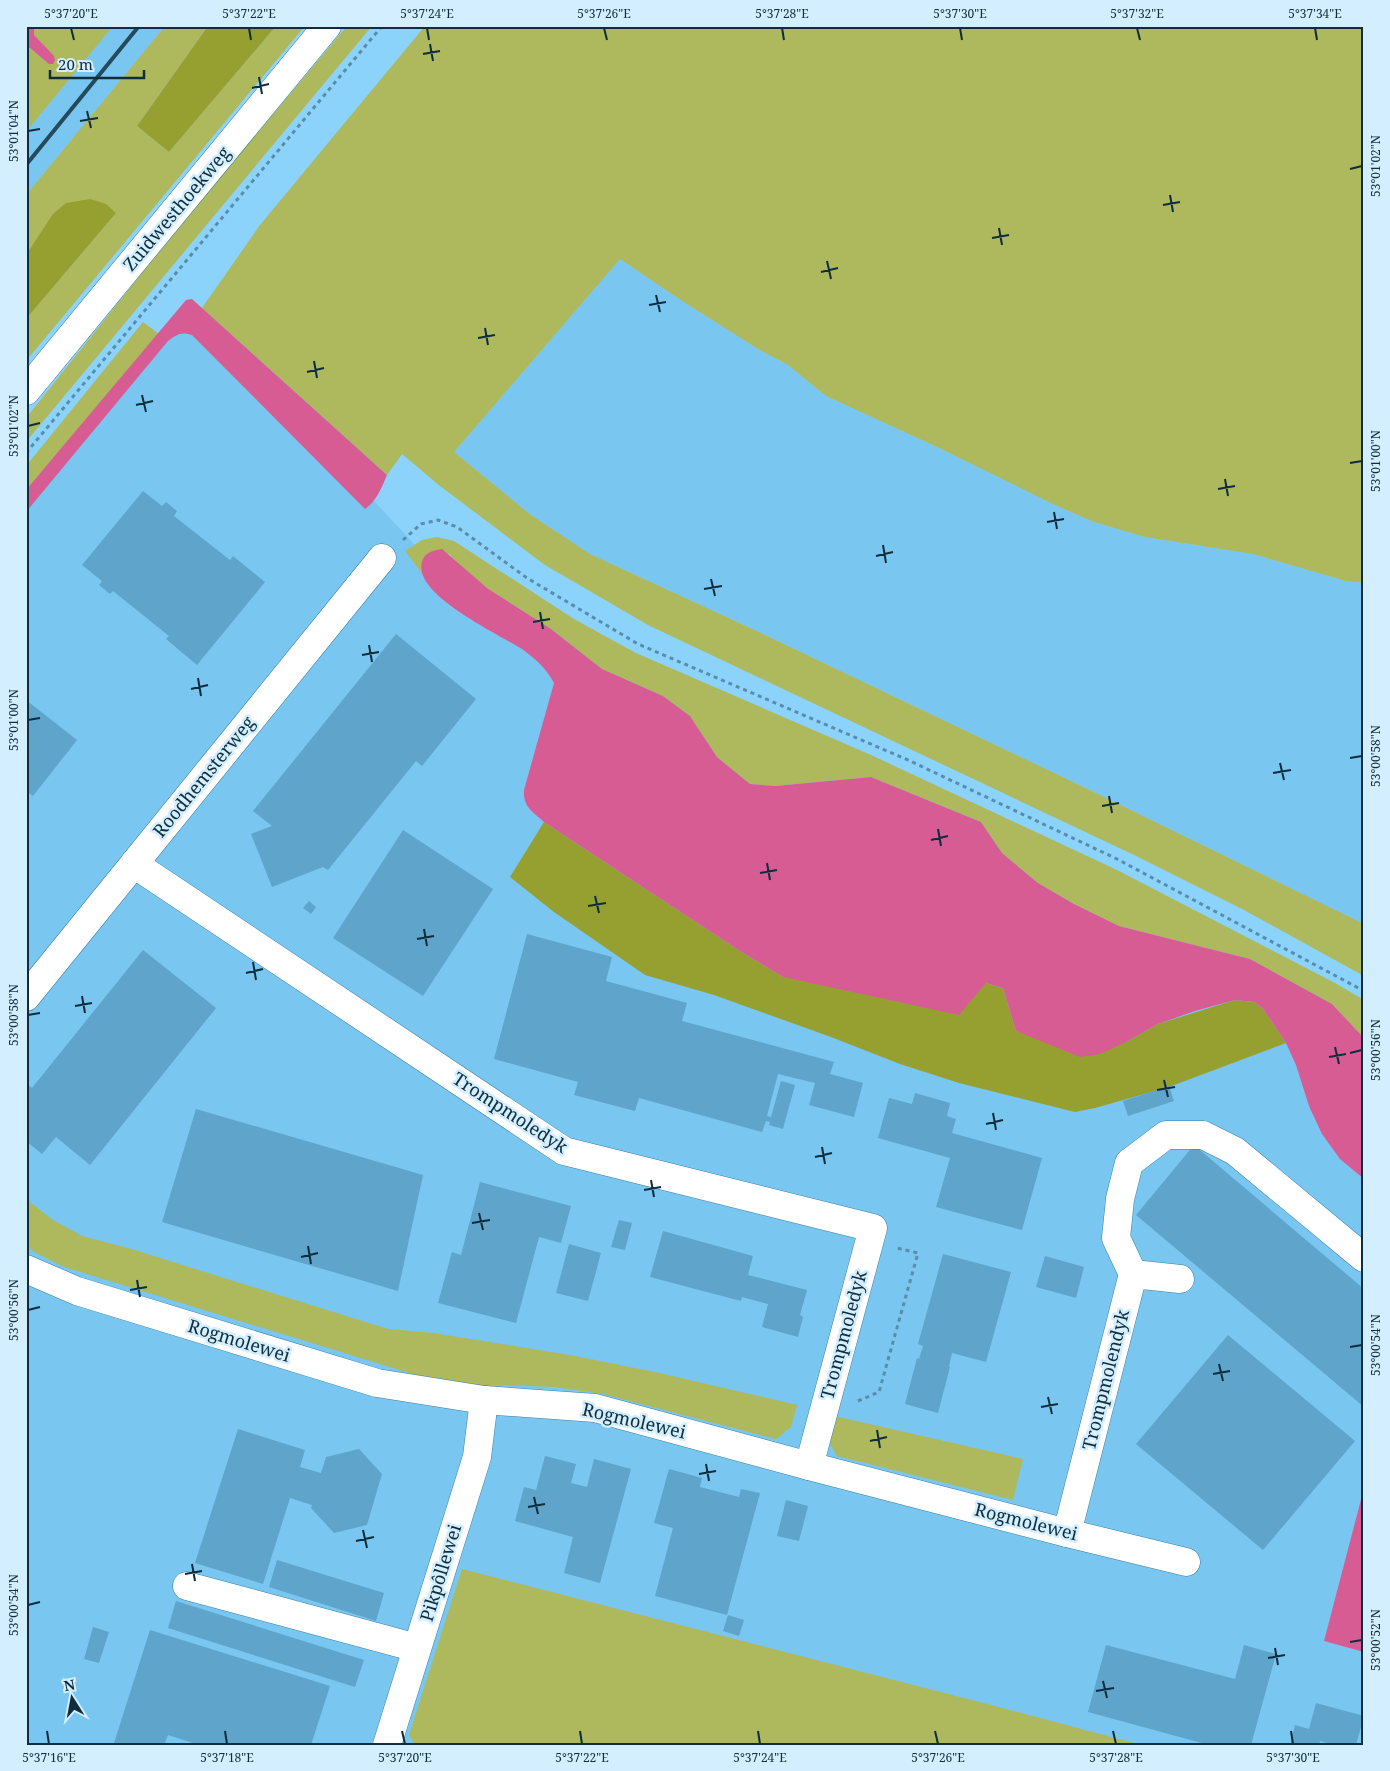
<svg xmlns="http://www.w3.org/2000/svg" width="1390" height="1771" viewBox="0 0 1390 1771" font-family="'Noto Serif',serif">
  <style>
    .built { fill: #79c6f1 }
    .green { fill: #aeb85c }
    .forest { fill: #96a031 }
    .water { fill: #d85c94 }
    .building { fill: #5fa4cb }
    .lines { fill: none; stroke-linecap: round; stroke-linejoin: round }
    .minor-casing { stroke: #3980a4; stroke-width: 29 }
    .path { stroke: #588dab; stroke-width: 3; stroke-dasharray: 4 4; stroke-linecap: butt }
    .minor { stroke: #fff; stroke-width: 28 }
    .rail { stroke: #254a5e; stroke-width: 4 }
    .ticks { fill: none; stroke: #0f2d3c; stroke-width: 2 }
    .labels { text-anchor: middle; stroke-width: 5; stroke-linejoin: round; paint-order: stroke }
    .street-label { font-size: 18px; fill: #0f2d3c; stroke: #d3eefe }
    .neatline { fill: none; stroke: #0f2d3c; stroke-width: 2 }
    .ticks-label { font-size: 12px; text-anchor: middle; fill: #0f2d3c }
  </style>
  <rect width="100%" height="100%" fill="#8cd3fb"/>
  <g class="built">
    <path d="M113,26H165L26,195V132Z"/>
    <path d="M620,259L679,299L758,349L788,365L826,396L937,447L1057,506L1094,522L1145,537L1253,554L1346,581L1364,583V924L1092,791L759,632L590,554L531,515L454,452Z"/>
    <path d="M181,316L363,489L454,587L727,801L1263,986L1364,1080V1745H26V501Z"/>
  </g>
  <g class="green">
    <path d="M36,26H113L26,132V47L30,48L49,64L39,41L33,35L34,29Z"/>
    <path d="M165,26H208L137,126L169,152L276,26H305L26,361V319L116,213L34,244L26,255V195Z"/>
    <path d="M347,26H372L26,442V418L181,224Z"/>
    <path d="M425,26H1364V583L1346,581L1253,554L1145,537L1094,522L1057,506L937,447L826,396L788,365L758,349L679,299L620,259L454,452L531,515L590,554L759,632L1092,791L1364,924V976L1244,910L1134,855L648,625L545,565L440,486L402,454L387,475L202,308L260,225Z"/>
    <path d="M143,322L159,334L26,490V466Z"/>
    <path d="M437,537L454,541L574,619L636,653L871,755L1117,870L1335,983L1364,1000V1038L1332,1004L1250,959L1119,926L1074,904L1038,883L1002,853L981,822L871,777L775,786L750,784L717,757L690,716L663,696L602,669L551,629L487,588L464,570L449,554L421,563L424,576L405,551L422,540Z"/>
    <path d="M26,1199L53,1220L82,1236L128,1248L388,1329L433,1333L570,1355L655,1372L797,1405L791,1427L776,1439L603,1394L555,1387L503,1385L455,1387L64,1267L36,1253L26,1246Z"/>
    <path d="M834,1416L1023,1459L1013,1500L837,1456L830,1444Z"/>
    <path d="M462,1569L995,1706L1141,1745H415L409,1735Z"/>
  </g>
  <g class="forest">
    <path d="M208,26H276L169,152L137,126Z"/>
    <path d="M90,199L106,204L116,213L26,319V255L53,214L66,203Z"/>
    <path d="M544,822L740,951L783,977L986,983L1003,988L1016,1031L1126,1042L1158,1024L1235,1000L1255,1002L1263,1009L1286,1043L1169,1087L1095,1108L1075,1112L959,1083L900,1064L831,1037L714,995L645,975L554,912L510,877Z"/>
  </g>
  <g class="water">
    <path d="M26,26H36L34,29V35L54,56L55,60L53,64H49L30,48L26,47Z"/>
    <path d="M192,299L387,475C382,487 376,502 365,509L192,335C181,331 176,335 168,341L26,512V490L186,300Z"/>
    <path d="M442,549L487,588L551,629L602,669L663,696L690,716L717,757L750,784L775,786L871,777L981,822L1002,853L1038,883L1074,904L1119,926L1250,959L1332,1004L1364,1038V1179L1340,1159L1322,1134L1309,1106L1296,1065L1286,1043L1263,1009L1255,1002L1235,1000L1195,1011L1158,1024L1126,1042L1100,1054L1080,1057L1016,1031L1003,988L986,983L959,1015L783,977L740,951L544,822C532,811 523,807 524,790L554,683C547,670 538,661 526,652C505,636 407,594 423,559C426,552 435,550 442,549Z"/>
    <path d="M1363,1492H1364V1652L1324,1641Z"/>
  </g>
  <g class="building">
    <path d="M143,491L162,506L166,502L177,511L174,516L230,560L233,556L265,582L197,665L166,639L169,636L113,591L110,594L99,585L102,581L82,565Z"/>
    <path d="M396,634L476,699L422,766L416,761L328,870L323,867L272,887L251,834L272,826L253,811Z"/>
    <path d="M26,700L77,740L33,796L26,791Z"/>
    <path d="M403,830L493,889L423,996L333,938Z"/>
    <path d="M309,901L316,907L311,914L303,908Z"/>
    <path d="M527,934L612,957L606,981L687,1003L682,1021L834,1062L830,1074L863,1083L854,1117L809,1105L815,1083L778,1074L767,1116L771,1117L781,1081L795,1085L783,1129L769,1125L770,1122L766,1121L762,1132L639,1098L635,1111L574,1095L578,1082L494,1059Z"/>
    <path d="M143,950L216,1008L90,1165L56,1137L42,1154L26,1141V1083L32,1088Z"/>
    <path d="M1169,1086L1174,1101L1128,1116L1123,1101Z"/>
    <path d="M915,1093L950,1103L947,1116L956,1119L952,1133L1042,1158L1022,1230L936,1207L950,1158L878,1138L889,1098L912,1104Z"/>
    <path d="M196,1109L423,1175L398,1291L162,1222Z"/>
    <path d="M1194,1145L1364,1289V1407L1136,1215Z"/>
    <path d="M480,1182L571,1206L561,1243L539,1237L516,1323L438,1303L452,1252L461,1255Z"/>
    <path d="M619,1220L632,1223L625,1250L611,1247Z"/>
    <path d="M663,1231L753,1256L748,1275L807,1290L800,1315L803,1317L798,1337L762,1327L768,1304L742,1297L741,1301L650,1277Z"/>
    <path d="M569,1244L601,1253L588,1301L556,1293Z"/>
    <path d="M943,1254L1011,1272L986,1362L952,1353L949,1367H950L938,1413L905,1404L917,1358L919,1359L923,1346L918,1344Z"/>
    <path d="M1045,1256L1084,1267L1076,1298L1036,1287Z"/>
    <path d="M1228,1335L1355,1441L1263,1550L1136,1444Z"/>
    <path d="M238,1429L305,1450L300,1467L321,1473L326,1457L359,1449L382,1474L367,1525L334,1533L311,1508L312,1505L290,1498L263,1584L195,1563Z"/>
    <path d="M545,1456L576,1464L571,1483L587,1487L594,1459L631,1469L600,1583L564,1573L573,1537L515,1521L524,1487L536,1490Z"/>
    <path d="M669,1469L702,1478L700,1487L739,1497L741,1489L760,1493L727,1615L655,1596L673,1528L654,1523Z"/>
    <path d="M786,1500L808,1506L799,1541L777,1536Z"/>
    <path d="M277,1560L384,1593L376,1621L269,1587Z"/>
    <path d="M176,1601L364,1660L355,1687L168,1628Z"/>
    <path d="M728,1615L744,1620L739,1636L723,1631Z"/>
    <path d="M93,1627L109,1632L99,1663L84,1659Z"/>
    <path d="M150,1630L330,1686L311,1745H199L168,1735L164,1745H121L114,1743Z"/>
    <path d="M1106,1645L1235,1679L1244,1645L1276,1654L1251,1745H1209L1088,1712Z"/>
    <path d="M1316,1703L1364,1716L1356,1745H1335L1320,1741L1319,1745H1290L1295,1725L1309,1729Z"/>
  </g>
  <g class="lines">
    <defs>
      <g id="minor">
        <path d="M26,391L327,26"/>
        <path d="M134,864L564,1151L873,1228L809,1466"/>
        <path d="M26,997L382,558"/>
        <path d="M26,1269L77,1291L377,1383L484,1400L595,1408L809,1466L1067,1533L1186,1562"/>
        <path d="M1133,1274L1116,1238L1120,1199L1129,1163L1166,1135H1203L1235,1151L1364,1258"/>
        <path d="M1067,1533L1133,1274L1180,1279"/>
        <path d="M187,1586L417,1648"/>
        <path d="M387,1745L477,1457L484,1400"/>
      </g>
    </defs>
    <use href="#minor" class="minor-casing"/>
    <g class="path">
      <path d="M26,453L382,26"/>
      <path d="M403,540L421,524L438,520L457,527L527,578L638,644L908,760L1117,859L1364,991"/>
      <path d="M858,1401L879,1392L918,1253L897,1248"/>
    </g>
    <use href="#minor" class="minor"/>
    <path class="rail" d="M26,165L139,26"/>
  </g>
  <path class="ticks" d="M71,28L74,40M249,28L251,40M427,28L429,40M604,28L607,40M782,28L784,40M960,28L962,40M1137,28L1140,40M1315,28L1317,40M430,44L433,61M423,54L440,51M259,77L262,94M252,88L269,84M87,111L91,128M80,121L98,118M28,131L40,129M1350,169L1362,166M1170,195L1173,212M1163,205L1180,202M999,228L1002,245M992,238L1009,235M827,261L831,279M821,272L838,268M656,295L660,312M649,305L666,302M485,328L488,345M478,338L495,335M314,361L317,378M307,372L324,368M142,395L146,412M136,405L153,401M28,426L40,423M1350,463L1362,461M1225,479L1228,496M1218,489L1235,486M1054,512L1057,529M1047,522L1064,519M883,545L886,563M876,556L893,552M711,579L715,596M704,589L722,586M540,612L543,629M533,622L550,619M369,645L372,662M362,655L379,652M198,678L201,696M191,689L208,685M28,720L40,718M1350,758L1362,756M1280,763L1284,780M1273,773L1291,770M1109,796L1112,813M1102,806L1119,803M938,829L941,846M931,840L948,836M767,863L770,880M760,873L777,870M595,896L599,913M588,906L606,903M424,929L427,946M417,939L434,936M253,962L256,980M246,973L263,969M82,996L85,1013M75,1006L92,1003M28,1015L40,1013M1335,1047L1339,1064M1350,1053L1362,1050M1329,1057L1346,1054M1164,1080L1168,1097M1157,1090L1175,1087M993,1113L996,1130M986,1124L1003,1120M822,1147L825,1164M815,1157L832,1153M651,1180L654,1197M644,1190L661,1187M479,1213L483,1230M472,1223L490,1220M308,1246L311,1264M301,1257L318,1253M137,1280L140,1297M130,1290L147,1287M28,1310L40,1307M1350,1347L1362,1345M1219,1364L1223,1381M1213,1374L1230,1371M1048,1397L1052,1414M1041,1407L1058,1404M877,1430L880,1448M870,1441L887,1437M706,1464L709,1481M699,1474L716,1471M534,1497L538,1514M528,1507L545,1504M363,1530L367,1548M356,1541L374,1537M192,1564L195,1581M185,1574L202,1571M28,1605L40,1602M1350,1642L1362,1640M1275,1648L1278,1665M1268,1658L1285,1655M1103,1681L1107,1698M1096,1691L1114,1688M47,1731L49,1744M225,1731L227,1744M402,1731L405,1744M580,1731L582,1744M758,1731L760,1744M935,1731L938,1744M1113,1731L1116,1744M1291,1731L1293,1744"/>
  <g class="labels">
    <g class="street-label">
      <text transform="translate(177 209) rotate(-50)" y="6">Zuidwesthoekweg</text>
      <text transform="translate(204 777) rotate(-51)" y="6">Roodhemsterweg</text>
      <text transform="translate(510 1113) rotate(33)" y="6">Trompmoledyk</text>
      <text transform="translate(844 1335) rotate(-75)" y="6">Trompmoledyk</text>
      <text transform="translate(239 1341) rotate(17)" y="6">Rogmolewei</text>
      <text transform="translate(1106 1380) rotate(-76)" y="6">Trompmolendyk</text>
      <text transform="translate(634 1421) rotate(13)" y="6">Rogmolewei</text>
      <text transform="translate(1026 1522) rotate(14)" y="6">Rogmolewei</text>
      <text transform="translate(441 1573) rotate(-73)" y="6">Pikpôllewei</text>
    </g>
  </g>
  <rect width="1390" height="1771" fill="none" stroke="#d3eefe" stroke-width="55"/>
  <g transform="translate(72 1698) rotate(349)" stroke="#d3eefe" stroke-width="4" paint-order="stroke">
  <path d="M0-4L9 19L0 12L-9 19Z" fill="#0f2d3c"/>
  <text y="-8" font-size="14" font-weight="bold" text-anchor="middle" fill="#0f2d3c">N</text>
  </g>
  <path d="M50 70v8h94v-8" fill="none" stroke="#0f2d3c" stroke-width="2.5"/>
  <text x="58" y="70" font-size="15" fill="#0f2d3c" stroke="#d3eefe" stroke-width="4" paint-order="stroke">20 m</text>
  <rect x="28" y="28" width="1334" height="1716" class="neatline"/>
  <g class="ticks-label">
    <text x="71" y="18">5°37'20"E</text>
    <text x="249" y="18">5°37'22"E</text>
    <text x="427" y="18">5°37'24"E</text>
    <text x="604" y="18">5°37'26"E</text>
    <text x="782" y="18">5°37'28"E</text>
    <text x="960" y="18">5°37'30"E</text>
    <text x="1137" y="18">5°37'32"E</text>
    <text x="1315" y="18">5°37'34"E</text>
    <text transform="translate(14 131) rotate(-90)" y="4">53°01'04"N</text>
    <text transform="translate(1376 166) rotate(-90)" y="4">53°01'02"N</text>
    <text transform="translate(14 426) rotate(-90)" y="4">53°01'02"N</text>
    <text transform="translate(1376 461) rotate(-90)" y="4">53°01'00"N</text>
    <text transform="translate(14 720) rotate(-90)" y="4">53°01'00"N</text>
    <text transform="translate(1376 756) rotate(-90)" y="4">53°00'58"N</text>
    <text transform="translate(14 1015) rotate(-90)" y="4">53°00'58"N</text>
    <text transform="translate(1376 1050) rotate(-90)" y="4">53°00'56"N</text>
    <text transform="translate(14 1310) rotate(-90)" y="4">53°00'56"N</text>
    <text transform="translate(1376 1345) rotate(-90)" y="4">53°00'54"N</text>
    <text transform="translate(14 1605) rotate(-90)" y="4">53°00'54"N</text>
    <text transform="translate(1376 1640) rotate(-90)" y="4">53°00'52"N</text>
    <text x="49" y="1762">5°37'16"E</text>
    <text x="227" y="1762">5°37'18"E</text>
    <text x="405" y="1762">5°37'20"E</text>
    <text x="582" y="1762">5°37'22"E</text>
    <text x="760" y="1762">5°37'24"E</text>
    <text x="938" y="1762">5°37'26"E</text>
    <text x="1116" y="1762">5°37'28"E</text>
    <text x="1293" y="1762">5°37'30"E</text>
  </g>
</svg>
